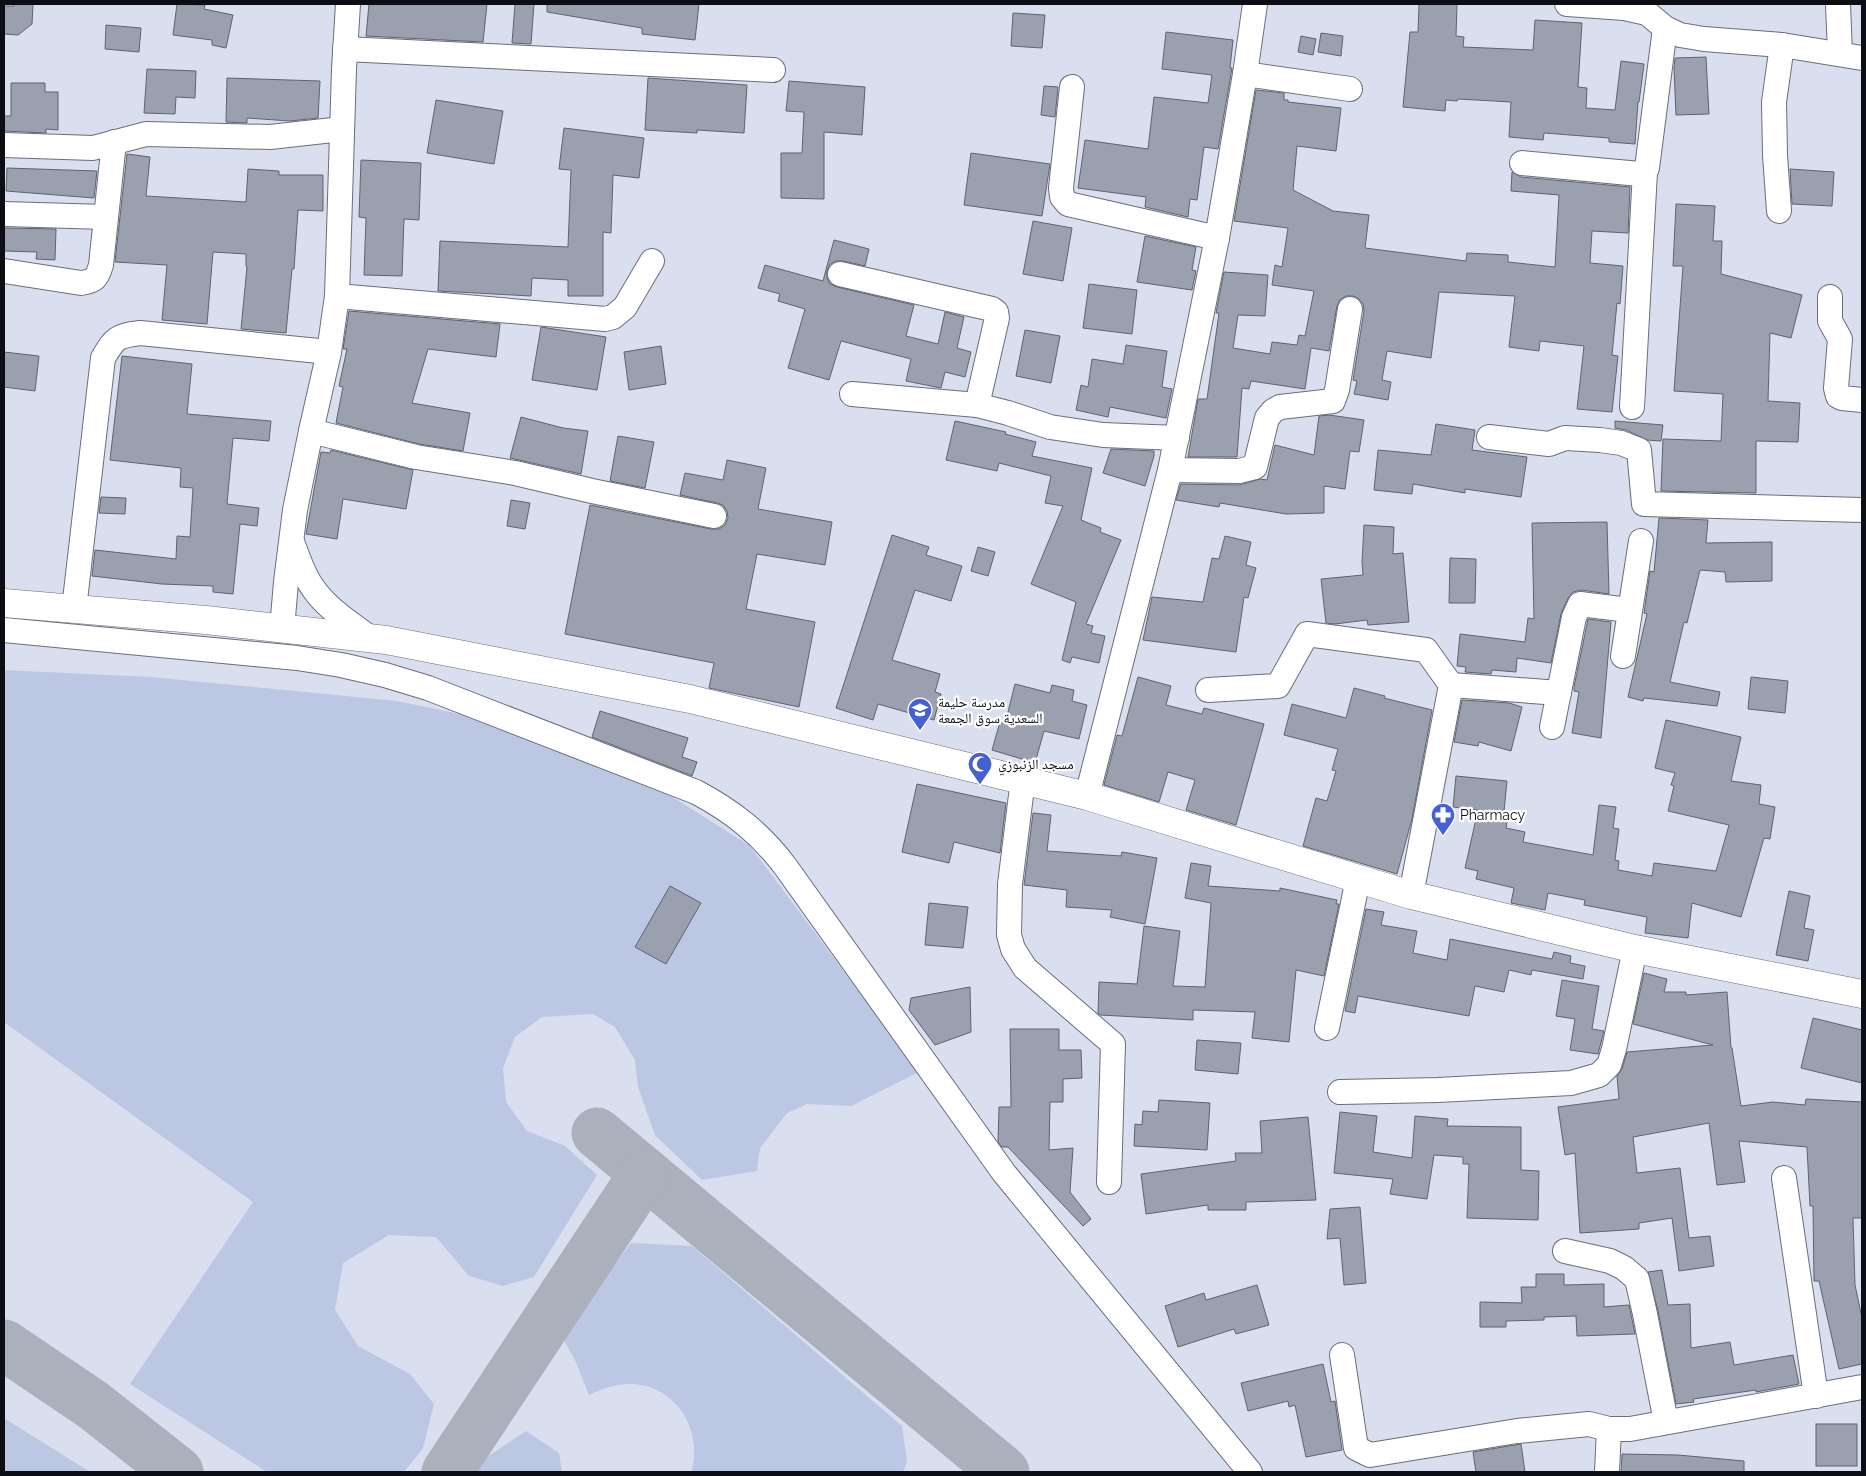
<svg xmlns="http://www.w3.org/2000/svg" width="1866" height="1476" viewBox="0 0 1866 1476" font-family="Raleway,'Noto Naskh Arabic',sans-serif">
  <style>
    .green { fill: #bcc7e4 }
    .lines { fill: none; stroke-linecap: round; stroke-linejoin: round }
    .taxiway { stroke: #aab0bc; stroke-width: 51 }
    .building { fill: #9aa0ae; stroke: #5e6370 }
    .minor-casing { stroke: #696e7b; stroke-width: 26 }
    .major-casing { stroke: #696e7b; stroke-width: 29 }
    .minor { stroke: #fff; stroke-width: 24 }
    .major { stroke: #fff; stroke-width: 28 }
    .labels { text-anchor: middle; stroke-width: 4.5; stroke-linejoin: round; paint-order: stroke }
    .poi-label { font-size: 14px; fill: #0d0e13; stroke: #fff; text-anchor: start }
  </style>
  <rect width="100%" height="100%" fill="#d9dfef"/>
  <g class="green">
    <path d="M4,670L151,677L397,701L527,728L649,782L750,846L919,1072L851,1106L807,1104L787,1113L760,1148L757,1171L702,1180L655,1135L638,1087L635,1060L615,1027L593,1014L542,1017L515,1037L503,1068L506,1102L527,1131L565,1146L597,1175L534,1277L503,1286L469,1276L436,1237L389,1235L343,1263L335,1310L358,1346L410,1374L434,1404L423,1448L404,1472H267L130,1384L253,1202L4,1022Z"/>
    <path d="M631,1243L692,1246L902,1426L907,1462L903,1472H691C704,1431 676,1384 630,1384C614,1384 602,1389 589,1395L575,1360L561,1335Z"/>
    <path d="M4,1418L90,1472H4Z"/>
    <path d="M526,1431L559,1453L562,1472H477L487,1457Z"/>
  </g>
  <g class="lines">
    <g class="taxiway">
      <path d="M597,1133L1004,1472"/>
      <path d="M4,1345L93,1405L178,1472"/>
      <path d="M447,1472L645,1173"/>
    </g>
  </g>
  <g class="building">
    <path d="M14,4H33L32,24L18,35L4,34V6H14Z"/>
    <path d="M177,4L205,5L204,9L233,15L226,48L212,45V40L173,35Z"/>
    <path d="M369,4H487L483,42L366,36Z"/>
    <path d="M515,4H534L531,44L512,43Z"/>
    <path d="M547,4H699L695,40L642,34V28L547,12Z"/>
    <path d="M1419,4H1457L1456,36L1464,37L1463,47L1533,50L1535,20L1582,23L1578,87L1587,88L1586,108L1615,110L1621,61L1644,64L1639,102H1638L1635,144L1609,142V138L1544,133L1543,140L1509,137L1511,102L1458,99L1457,101L1446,100L1445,111L1403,107L1410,32H1418Z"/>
    <path d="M1013,13L1045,15L1042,48L1011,46Z"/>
    <path d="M106,25L141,28L139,52L105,49Z"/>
    <path d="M1166,32L1233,40L1230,68H1232L1218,149L1204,147L1197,200L1190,199L1188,217L1145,207L1146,197L1078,188L1085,140L1148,149L1154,97L1208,103L1212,75L1162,69Z"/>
    <path d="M1321,33L1343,36L1341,56L1318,52Z"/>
    <path d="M1301,36L1316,39L1313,55L1298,52Z"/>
    <path d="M1706,57L1709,114L1676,115L1674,68L1675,58Z"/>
    <path d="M147,69L196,71L195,98L176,97L175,114L144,113Z"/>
    <path d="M227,78L320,81L318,118L290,121L247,118V123L226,122Z"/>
    <path d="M648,78L747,85L744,133L697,130V133L645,130Z"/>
    <path d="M789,81L865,87L862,135L824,132V199L781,198V153H802L804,112L786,111Z"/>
    <path d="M11,83H45V92H58V130L46,129V133L4,131V116H11Z"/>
    <path d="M1044,86L1058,87L1055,117L1041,115Z"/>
    <path d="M1256,90L1284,93V100H1288V102L1341,108L1336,151L1297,146L1293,190L1333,211L1369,215L1365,248L1466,261L1467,253L1508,255V262L1555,267L1559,195L1511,191L1512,172L1521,177L1630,187L1628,233L1592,231L1590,263L1623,266L1620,304L1617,303L1612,355L1618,356L1612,412L1577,409L1584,346L1540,341L1539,351L1509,347L1515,296L1439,292L1431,358L1387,351L1382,380L1391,382L1388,400L1354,394L1357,381L1353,380L1364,311L1363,304L1358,298L1353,296H1346L1340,300L1337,306L1329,351L1311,348L1305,389L1251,381L1249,389L1242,388L1237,457H1188L1198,399H1207L1219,313H1216L1224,272L1268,275L1265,316L1238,315L1233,348L1270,354L1272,342L1297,345L1299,335L1305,336L1314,291L1272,285L1275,265L1282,267L1288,228L1234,221Z"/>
    <path d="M436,100L503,111L494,164L427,153Z"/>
    <path d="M564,128L644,138L639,178L613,175L611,233L603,232V296H568V280L532,278L531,296L438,291L440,241L568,247L571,170L559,169Z"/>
    <path d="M971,153L1050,164L1042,216L964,205Z"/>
    <path d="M127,154L150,157L146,196L246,202L248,169L279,171V175H323V211L298,210L294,269H292L286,333L241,329L247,267L246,266V254L213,252L207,324L162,320L167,265L115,262Z"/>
    <path d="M361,160L421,163L419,220L404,219L402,276L364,275L366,218L359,217Z"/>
    <path d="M7,168L97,171L94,198L6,191Z"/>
    <path d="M1790,169L1834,172L1832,206L1792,204Z"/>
    <path d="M1676,204L1715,206L1713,241H1722L1721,274L1802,295L1791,338L1770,333L1768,401L1800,403L1798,442L1756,441V493L1661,491L1663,439L1721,441L1723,394L1674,391L1683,266H1673Z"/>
    <path d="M1033,221L1072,228L1063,281L1023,274Z"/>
    <path d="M4,228L56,229L55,260L36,259L37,252L4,251Z"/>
    <path d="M1145,236L1196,247L1192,270L1196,271L1192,290L1137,282Z"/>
    <path d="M834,240L869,249L865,266L843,261H836L830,264L827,271V278L830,284L837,287L914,305L906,336L938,344L945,312L964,317L957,348L971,352L965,377L945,372L941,388L906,381L911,359L841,341L829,380L788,368L805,309L778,301L780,294L758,288L765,265L823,281Z"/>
    <path d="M1089,284L1137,290L1132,334L1083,328Z"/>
    <path d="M349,311L500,324L496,357L428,349L412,403L470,413L463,451L419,444L336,423L343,387L339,386L347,349H343Z"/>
    <path d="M541,327L606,337L597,390L532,380Z"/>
    <path d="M1025,330L1060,336L1051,383L1016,376Z"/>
    <path d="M1126,345L1167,351L1162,387L1172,389L1166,418L1110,407L1108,417L1076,410L1081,385L1088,387L1092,359L1123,364Z"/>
    <path d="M661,346L666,384L629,390L624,352Z"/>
    <path d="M4,352L39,356L35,391L4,387Z"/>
    <path d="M122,356L192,364L187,414L271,421L269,441L233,438L227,504L259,508L257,526L240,524L233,594L213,592V586L162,584L92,576L95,550L176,559L177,536L190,537L193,488L180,487L181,468L110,460Z"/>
    <path d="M1329,415L1364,420L1359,452L1350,451L1345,489L1324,486V513L1286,514L1220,503L1219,507L1176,500L1181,484L1239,485L1260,479L1267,480L1275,445L1314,455L1319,416Z"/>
    <path d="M521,417L563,428L588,431L581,474L510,458Z"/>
    <path d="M955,421L1006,432L1005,434L1036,442L1032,456L1092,468L1081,520L1101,528L1100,532L1121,540L1086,624L1093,626L1091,633L1105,636L1099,663L1072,657L1070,663L1062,660L1076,602L1031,584L1063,506L1045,503L1051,476L999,463L997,471L946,460Z"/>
    <path d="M1615,421L1663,425L1661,441L1647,440L1626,430L1615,428Z"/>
    <path d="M1436,424L1475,430L1472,450L1527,457L1521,497L1465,489V493L1413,484L1412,494L1374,490L1378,450L1431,455Z"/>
    <path d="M618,436L654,442L645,488L610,481Z"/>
    <path d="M1111,449L1154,451V456L1145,486L1103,473Z"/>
    <path d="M331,450L413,470L406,509L343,499L337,539L306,534L321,452L330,453Z"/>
    <path d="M727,460L766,468L758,509L832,522L825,565L757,554L746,609L815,622L799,707L709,688L714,663L565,634L590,505L711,529H719L725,525L728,518L727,511L723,505L717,503L680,495L685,473L723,480Z"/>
    <path d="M101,497L126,498L125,514L99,513Z"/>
    <path d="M511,500L530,503L525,529L507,526Z"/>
    <path d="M1659,518L1708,520L1706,543L1772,542V581L1726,582L1725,572L1700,570L1687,623L1684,622L1670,682L1720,692L1717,706L1644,698L1643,701L1628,697L1647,614L1644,613L1650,571L1654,572Z"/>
    <path d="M1607,522L1609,594L1581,590L1573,592L1568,598L1561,614L1551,663L1517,658L1516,672L1492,670L1491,674L1465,672L1466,667L1457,666L1460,634L1525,642L1528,618L1534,619L1532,523Z"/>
    <path d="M1364,525L1394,527L1393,554L1403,553L1409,622L1368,625L1367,620L1335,624L1326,623L1321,579L1363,575L1362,562Z"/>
    <path d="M892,535L929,547L926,555L962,566L951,601L915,590L892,660L940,674L935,692L941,694L934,720L878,704L873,720L836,708Z"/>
    <path d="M1225,536L1251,542L1246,565L1256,568L1248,598L1244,597L1236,652L1143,640L1152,597L1203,602L1212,558L1219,559Z"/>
    <path d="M978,547L995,552L988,576L971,571Z"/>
    <path d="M1450,558L1476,559L1475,603H1449Z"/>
    <path d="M1588,619L1611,622L1601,738L1572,733L1579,692L1574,691V687Z"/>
    <path d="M1138,677L1171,686L1166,705L1202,714L1204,708L1264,724L1236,825L1186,810L1195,780L1168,772L1159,802L1104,785L1117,735L1122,736Z"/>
    <path d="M1751,677L1788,681L1785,713L1748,709Z"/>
    <path d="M1015,684L1050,693L1052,685L1074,690L1072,701L1087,705L1079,739L1044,731L1035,763L992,750L1000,722L1005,724Z"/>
    <path d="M1354,688L1385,696L1384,698L1432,710L1412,819L1397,874L1303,846L1316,798L1327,801L1336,771L1332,770L1338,749L1284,735L1292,704L1346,718Z"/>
    <path d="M1462,700L1509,703L1522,707L1511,751L1479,742L1478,746L1454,742Z"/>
    <path d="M600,711L688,738L682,757L697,762L692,776L592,737Z"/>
    <path d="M1666,720L1741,737L1731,781L1761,785L1759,804L1775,807L1770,839L1764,838L1741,917L1692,903L1688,938L1645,933L1647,917L1584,905L1585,900L1548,893L1545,910L1511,903L1514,888L1476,879L1478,871L1465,868L1478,810L1453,807L1456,776L1507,781L1503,821L1507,822L1506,828L1525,832L1523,842L1593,855L1599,805L1616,807L1613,828L1619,829L1615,860L1619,861L1618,870L1652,876L1654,863L1716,871L1729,825L1668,811L1674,786L1671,785L1675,773L1655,768Z"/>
    <path d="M917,784L1006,803L1000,853L954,842L949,863L902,852Z"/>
    <path d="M1033,813L1051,815L1047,851L1121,856L1122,852L1157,858L1145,924L1110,917L1112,910L1066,907L1067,890L1024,885Z"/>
    <path d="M1191,863L1211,866L1208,886L1280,891V888L1337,900L1336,904H1339L1324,976L1296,970L1289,1042L1252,1038L1255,1012L1193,1010V1020L1100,1015L1098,1013L1099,982L1137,984L1144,926L1180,931L1173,986L1205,987L1211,903L1185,898Z"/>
    <path d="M670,886L701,903L666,964L635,947Z"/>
    <path d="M1789,891L1810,896L1804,928L1814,930L1808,961L1776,955Z"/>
    <path d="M929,903L968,907L963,948L925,945Z"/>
    <path d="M1366,909L1384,912L1381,925L1417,931L1413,953L1447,960L1450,939L1552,959L1554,952L1571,956L1570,963L1585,966L1583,979L1532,970L1531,975L1509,970L1504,992L1475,986L1469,1016L1358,996L1355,1013L1345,1011Z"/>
    <path d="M1644,973L1667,979L1664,992H1686V995L1727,992L1731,1048H1732L1741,1106L1773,1102L1805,1105L1806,1099L1862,1102V1218H1853L1855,1285L1862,1318V1364L1839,1369L1819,1281H1814L1813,1206H1810L1807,1147L1739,1141L1745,1182L1717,1185L1709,1123L1633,1137L1637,1173L1680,1168L1689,1238L1710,1236L1714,1266L1679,1271L1672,1218L1639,1223V1229L1580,1233L1575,1153L1565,1155L1558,1107L1619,1099L1617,1076L1622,1069L1627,1052L1713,1045L1633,1024Z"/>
    <path d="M1562,980L1599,986L1592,1029L1604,1031L1598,1054L1570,1050L1575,1019L1556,1016Z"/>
    <path d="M970,987L971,1032L935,1045L909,1010L911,998Z"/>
    <path d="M1813,1018L1862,1030V1083L1801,1068Z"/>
    <path d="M1010,1029H1059V1050H1081L1082,1078L1063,1079V1102H1050L1049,1150L1073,1148L1070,1192L1091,1219L1083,1226L1008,1147H1002L998,1142L999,1107H1011Z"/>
    <path d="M1197,1040L1241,1043L1238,1074L1195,1070Z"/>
    <path d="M1159,1100L1210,1103L1207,1150L1134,1146L1135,1124L1142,1125L1143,1111L1158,1112Z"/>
    <path d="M1340,1112L1377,1116L1373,1152L1412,1158L1415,1116L1448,1119L1447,1126L1521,1127V1170L1539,1171L1538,1220L1467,1218L1469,1164H1463V1157L1434,1155L1427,1199L1390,1194L1393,1179L1334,1173Z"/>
    <path d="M1308,1117L1316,1200L1246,1202V1210H1208V1205L1146,1214L1141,1174L1236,1161L1235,1153H1262L1260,1121Z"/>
    <path d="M1360,1207L1366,1283L1344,1285L1340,1238L1327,1239L1330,1209Z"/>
    <path d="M1662,1270L1668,1305L1690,1304L1691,1348L1730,1342L1734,1365L1793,1355L1799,1384L1756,1392V1390L1693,1399L1694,1402L1676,1404L1658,1311L1648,1272Z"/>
    <path d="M1536,1274H1564V1285L1604,1284V1307L1629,1305L1635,1334L1577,1336L1576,1316L1544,1317V1320L1506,1321V1327H1480V1302L1522,1303L1521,1287H1536Z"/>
    <path d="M1257,1285L1269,1325L1236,1334L1234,1329L1178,1347L1165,1306L1204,1293L1206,1300Z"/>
    <path d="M1323,1364L1331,1402L1335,1401L1342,1450L1306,1457L1295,1405L1289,1407L1288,1401L1248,1411L1241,1383Z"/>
    <rect x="1816" y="1424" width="41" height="42"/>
    <path d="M1521,1444L1525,1472H1476L1473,1452Z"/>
    <path d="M1622,1454L1678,1455L1744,1461V1472H1621Z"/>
  </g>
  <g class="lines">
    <defs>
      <g id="minor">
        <path d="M1567,4L1624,8L1647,13L1665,28L1680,35L1704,39L1782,45L1862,58"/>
        <path d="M1838,4L1840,54"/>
        <path d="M345,49L773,70"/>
        <path d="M1245,74L1350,89"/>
        <path d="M1072,87L1061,188L1062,197L1068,204L1217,238"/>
        <path d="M4,145L93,148L146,134L270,137L342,129"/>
        <path d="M1522,163L1640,174L1645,172L1647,168L1665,28"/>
        <path d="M1779,211L1775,155L1774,102L1782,45"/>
        <path d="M4,214L106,217"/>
        <path d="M4,271L81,283C95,281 97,278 101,265L114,142"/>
        <path d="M840,274L992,309L996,312L997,318L977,405"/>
        <path d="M337,296L605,319L613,317L625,307L652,261"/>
        <path d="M1830,297V321L1840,339L1836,388L1838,396L1842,398L1862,400"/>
        <path d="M852,394L977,405L1008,413L1050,427L1103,435L1177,438"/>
        <path d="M1632,407L1645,172"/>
        <path d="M311,431L416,457L515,473L592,491L714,516"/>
        <path d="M1489,437L1549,444L1565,438L1600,440L1621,443L1639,450L1644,504L1862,510"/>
        <path d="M1170,470L1239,471L1255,467L1267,418L1273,411L1280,407L1333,401L1337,390L1350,309"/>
        <path d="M292,542C298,557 303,575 313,588C327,609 351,623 371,639"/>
        <path d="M74,609L103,358C115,338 116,336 140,333L329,352"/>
        <path d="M282,629L286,582L295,510L311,431L329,352L337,296L344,69L348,4"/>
        <path d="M4,630L297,658L341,665L385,675L428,688L696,792C732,811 760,833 785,866L1004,1173L1250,1472"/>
        <path d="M1623,656L1641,541"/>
        <path d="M1451,685L1559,693"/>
        <path d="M1208,690L1278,686L1307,634L1426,650L1451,685L1411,895"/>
        <path d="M1552,727L1574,617L1580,604L1629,610"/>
        <path d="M1023,779L1010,884L1009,935L1013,949L1025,968L1113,1044L1109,1182"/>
        <path d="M1087,796L1170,470L1217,238L1245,74L1255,4"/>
        <path d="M1327,1028L1358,879"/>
        <path d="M1340,1092L1438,1090L1571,1083L1599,1075L1609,1065L1614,1049L1635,949"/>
        <path d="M1784,1178L1816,1396"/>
        <path d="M1565,1251L1610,1261L1624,1268L1637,1279L1645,1314L1666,1422"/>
        <path d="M1342,1355L1356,1448L1370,1455L1517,1431L1589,1424L1609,1429H1630L1862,1387"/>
        <path d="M1607,1472L1609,1429"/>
      </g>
      <path id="major" d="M4,603L206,620L386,640L690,699L1087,796L1411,895L1635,949L1862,994"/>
    </defs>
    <use href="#minor" class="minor-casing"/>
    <use href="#major" class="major-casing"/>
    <use href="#minor" class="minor"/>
    <use href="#major" class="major"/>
  </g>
  <defs>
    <symbol id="school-pin" viewBox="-11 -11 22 30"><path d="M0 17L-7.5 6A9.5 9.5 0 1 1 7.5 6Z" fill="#4460d3" stroke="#fff"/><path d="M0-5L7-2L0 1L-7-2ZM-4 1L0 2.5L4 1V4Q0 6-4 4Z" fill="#fff"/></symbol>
    <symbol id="mosque-pin" viewBox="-11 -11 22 30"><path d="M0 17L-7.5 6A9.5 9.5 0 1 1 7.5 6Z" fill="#4460d3" stroke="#fff"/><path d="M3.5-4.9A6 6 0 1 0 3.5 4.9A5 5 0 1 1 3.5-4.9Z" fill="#fff"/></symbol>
    <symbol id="pharmacy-pin" viewBox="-11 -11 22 30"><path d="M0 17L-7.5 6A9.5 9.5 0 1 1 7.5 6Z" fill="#4460d3" stroke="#fff"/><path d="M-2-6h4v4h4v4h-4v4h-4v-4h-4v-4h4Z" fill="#fff"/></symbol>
  </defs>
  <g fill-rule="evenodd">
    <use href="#school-pin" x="906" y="696" width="28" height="38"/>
    <use href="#mosque-pin" x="966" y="750" width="28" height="38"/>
    <use href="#pharmacy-pin" x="1429" y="801" width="28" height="38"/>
  </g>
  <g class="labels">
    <g class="poi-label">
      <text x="938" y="707">مدرسة حليمة<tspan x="938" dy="16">السعدية سوق الجمعة</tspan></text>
      <text x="998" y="769">مسجد الزنبوزي</text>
      <text x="1460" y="820">Pharmacy</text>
    </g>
  </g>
  <rect width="1866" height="1476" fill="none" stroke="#0d0e13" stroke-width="10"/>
</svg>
